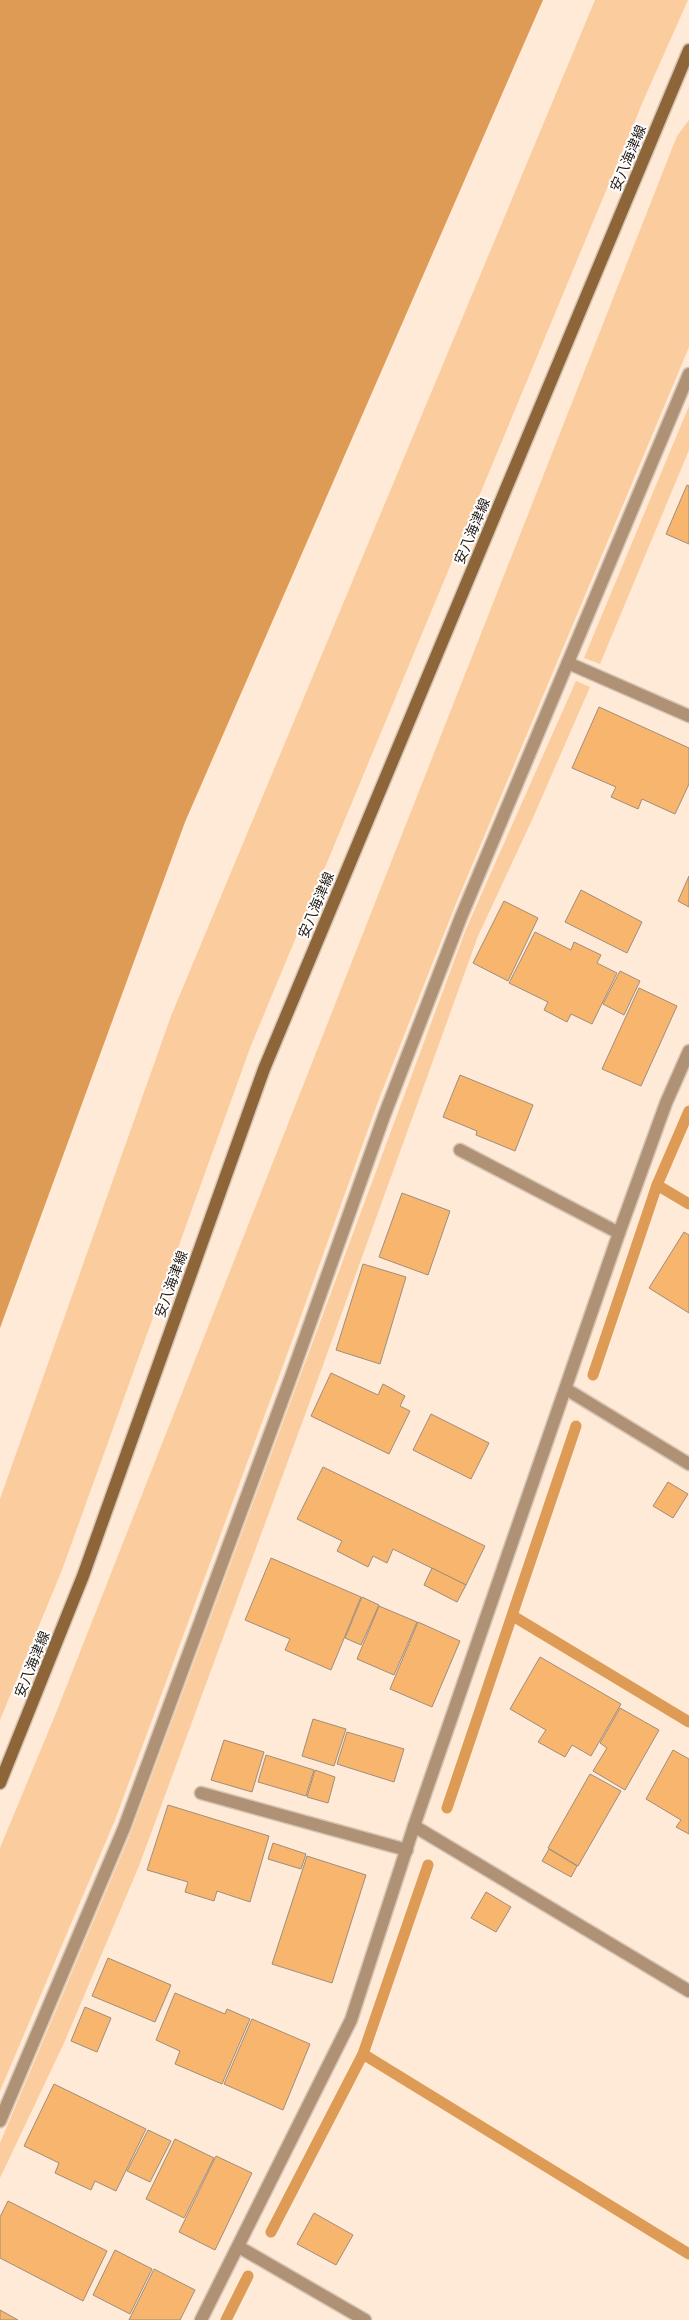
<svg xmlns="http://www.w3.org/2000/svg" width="689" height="2320" viewBox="0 0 689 2320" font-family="'IBM Plex Sans','Noto Sans JP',sans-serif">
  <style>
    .green { fill: #fbcc9d }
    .water { fill: #dd9b55 }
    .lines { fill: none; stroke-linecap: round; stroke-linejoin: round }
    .stream { stroke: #dd9b55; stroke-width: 11 }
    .building { fill: #f8b56e; stroke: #a08d7b }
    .service-casing { stroke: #d7c5b4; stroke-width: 15 }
    .minor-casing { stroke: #d7c5b4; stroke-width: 15 }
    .secondary-casing { stroke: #d7c5b4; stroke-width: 15 }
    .service { stroke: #af9275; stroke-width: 12 }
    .minor { stroke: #af9275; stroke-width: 12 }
    .secondary { stroke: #8e6539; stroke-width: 12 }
    .labels { text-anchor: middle; stroke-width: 4; stroke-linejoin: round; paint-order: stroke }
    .street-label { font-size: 14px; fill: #271f18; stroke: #fff }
  </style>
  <rect width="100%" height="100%" fill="#feead6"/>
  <g class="green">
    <path d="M595,0H688L644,99L250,1048L62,1570L0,1720V1499L171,1016Z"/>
    <path d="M689,120V347L455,906L379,1099L284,1363L115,1820L0,2091V1848L56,1713L677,136Z"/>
    <path d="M689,406V450L600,664L584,658Z"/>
    <path d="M576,681L590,687L532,820L478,936L306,1412L139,1866L64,2043L0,2178V2143L129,1837L466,929Z"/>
  </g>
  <path class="water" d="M0,0H543L185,822L0,1328Z"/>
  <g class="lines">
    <g class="stream">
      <path d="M657,1185L689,1204"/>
      <path d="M593,1375L657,1185L689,1111"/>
      <path d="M513,1616L689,1722"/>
      <path d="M447,1808L576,1426"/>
      <path d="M363,2054L689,2254"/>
      <path d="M271,2232L363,2054L428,1865"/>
      <path d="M226,2320L248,2276"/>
    </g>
  </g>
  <g class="building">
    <path d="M687,485L689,486V544L666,534Z"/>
    <path d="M599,707L689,748V784L675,814L642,799L638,809L611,797L616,787L572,768Z"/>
    <path d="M689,876V907L678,901Z"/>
    <path d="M581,890L642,922L627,953L565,922Z"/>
    <path d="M504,901L538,918L508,981L473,963Z"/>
    <path d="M535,932L571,950L574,942L601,955L597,963L617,973L592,1024L571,1014L567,1022L544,1010L548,1002L509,983Z"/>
    <path d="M620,971L640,981L624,1015L603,1004Z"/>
    <path d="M639,988L677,1006L641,1086L602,1069Z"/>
    <path d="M460,1075L533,1105L515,1151L476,1135L477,1131L443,1117Z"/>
    <path d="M402,1193L450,1211L428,1275L379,1257Z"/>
    <path d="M684,1232L689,1235V1313L649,1288Z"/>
    <path d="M363,1264L406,1277L380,1364L336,1350Z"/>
    <path d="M331,1373L378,1395L383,1384L405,1396L400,1406L410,1411L389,1454L311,1416Z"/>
    <path d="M431,1414L489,1443L471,1479L413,1450Z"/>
    <path d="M323,1467L485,1546L466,1585L393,1549L387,1563L373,1556L368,1567L337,1551L342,1541L297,1519Z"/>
    <path d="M668,1482L688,1494L673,1518L653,1506Z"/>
    <path d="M271,1558L361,1597L331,1670L285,1650L290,1639L245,1620Z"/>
    <path d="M432,1568L466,1585L457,1602L424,1585Z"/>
    <path d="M362,1597L379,1605L361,1645L345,1638Z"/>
    <path d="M379,1606L417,1622L394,1675L357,1659Z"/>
    <path d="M418,1622L460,1641L432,1707L390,1689Z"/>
    <path d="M540,1657L621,1704L591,1756L572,1745L565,1757L538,1742L546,1730L510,1709Z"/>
    <path d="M620,1708L659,1730L625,1790L593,1771L607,1748L600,1743Z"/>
    <path d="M313,1719L346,1729L334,1766L302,1756Z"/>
    <path d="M347,1732L404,1749L394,1782L337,1764Z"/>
    <path d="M224,1740L264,1752L252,1792L211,1780Z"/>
    <path d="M673,1750L689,1759V1834L676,1827L681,1820L646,1799Z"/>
    <path d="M266,1755L314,1770L306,1796L258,1782Z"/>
    <path d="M315,1770L335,1777L328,1803L307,1797Z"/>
    <path d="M590,1774L621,1791L578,1866L548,1848Z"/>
    <path d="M168,1805L269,1836L250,1902L217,1891L214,1901L185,1892L188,1882L147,1870Z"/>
    <path d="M273,1843L306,1854L301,1869L268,1859Z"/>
    <path d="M549,1849L577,1866L571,1877L542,1861Z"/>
    <path d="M307,1856L366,1875L332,1983L272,1964Z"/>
    <path d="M486,1892L511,1907L496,1932L471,1918Z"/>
    <path d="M108,1958L171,1985L155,2022L92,1996Z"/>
    <path d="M175,1993L225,2014L227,2009L250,2019L222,2084L175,2064L180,2051L156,2040Z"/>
    <path d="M85,2007L111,2018L97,2052L71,2041Z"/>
    <path d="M252,2019L310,2044L283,2110L224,2084Z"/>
    <path d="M54,2084L146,2129L116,2191L95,2181L91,2190L55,2173L59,2163L24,2146Z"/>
    <path d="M148,2130L171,2141L150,2182L127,2171Z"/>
    <path d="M175,2139L214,2158L184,2218L146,2199Z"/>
    <path d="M216,2156L252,2173L215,2250L179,2232Z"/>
    <path d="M8,2201L107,2251L83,2301L0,2258V2217Z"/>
    <path d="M314,2213L353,2235L336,2265L297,2244Z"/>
    <path d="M115,2250L152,2269L130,2314L93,2295Z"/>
    <path d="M154,2269L195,2290L180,2320H129Z"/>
    <path d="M0,2310L18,2320H0Z"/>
  </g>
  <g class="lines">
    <defs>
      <g id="service">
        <path d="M460,1150L619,1233"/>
        <path d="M201,1793L407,1850"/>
      </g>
      <g id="minor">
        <path d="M568,663L689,716"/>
        <path d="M566,1389L689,1464"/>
        <path d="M414,1826L689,1991"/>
        <path d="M0,2121L124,1828L292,1374L384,1116L461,917L689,374"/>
        <path d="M239,2247L365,2320"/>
        <path d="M201,2320L351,2020L414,1826L619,1233L666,1103L689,1051"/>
      </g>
      <path id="secondary" d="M0,1783L83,1576L264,1069L689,50"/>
    </defs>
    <use href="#service" class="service-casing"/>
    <use href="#minor" class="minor-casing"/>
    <use href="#secondary" class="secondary-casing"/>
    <use href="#service" class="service"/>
    <use href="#minor" class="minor"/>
    <use href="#secondary" class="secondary"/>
  </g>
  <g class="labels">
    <g class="street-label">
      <text transform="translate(628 158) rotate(-67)" y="5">安八海津線</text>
      <text transform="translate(472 531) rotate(-67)" y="5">安八海津線</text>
      <text transform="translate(316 905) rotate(-67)" y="5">安八海津線</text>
      <text transform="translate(171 1284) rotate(-70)" y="5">安八海津線</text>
      <text transform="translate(32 1664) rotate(-68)" y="5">安八海津線</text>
    </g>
  </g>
</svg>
